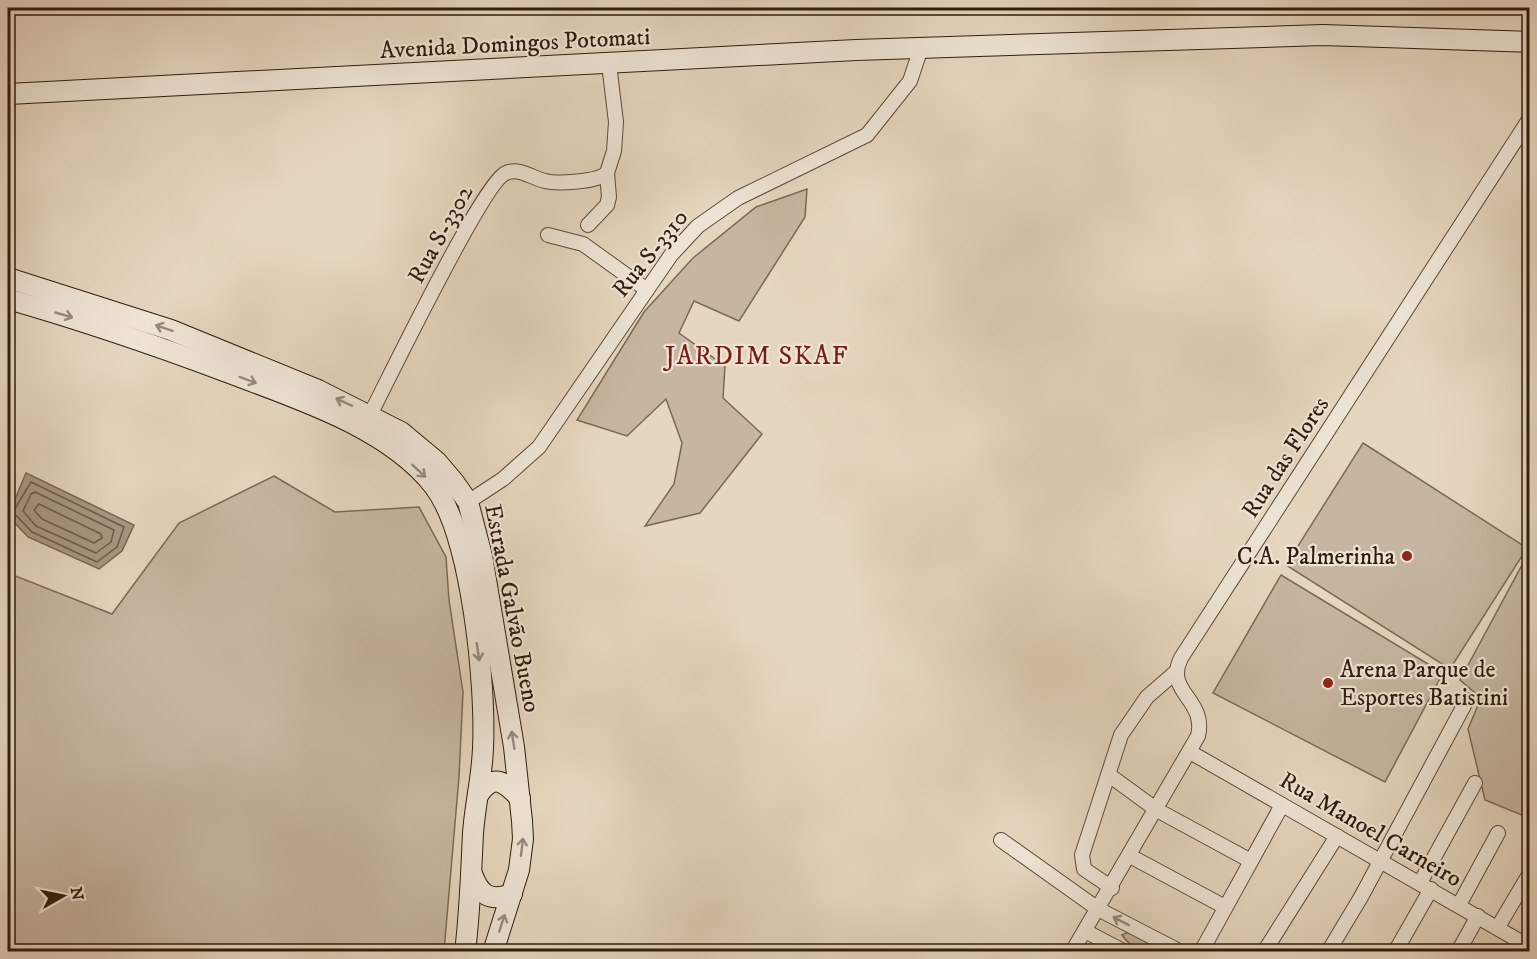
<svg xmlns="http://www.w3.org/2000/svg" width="1537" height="959" viewBox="0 0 1537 959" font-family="'IM FELL DW Pica',serif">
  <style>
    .green { fill: #c6b6a1; stroke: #7b6956; stroke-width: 1.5 }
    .water { fill: #a79782; stroke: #776653; stroke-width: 1.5 }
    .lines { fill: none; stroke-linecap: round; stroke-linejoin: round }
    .shore { stroke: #6c5a47; stroke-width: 1.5 }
    .street-casing { stroke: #5d4a39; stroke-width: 16 }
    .secondary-casing { stroke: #301c0c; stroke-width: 22 }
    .street { stroke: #eee4d5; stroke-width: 14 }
    .secondary { stroke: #eee4d5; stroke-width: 20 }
    .oneway { stroke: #988a7b }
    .poi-dot { fill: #8f2418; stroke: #eee4d5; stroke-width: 2 }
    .labels { text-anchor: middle; stroke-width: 4.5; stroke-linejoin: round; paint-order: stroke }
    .street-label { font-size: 24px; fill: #301c0c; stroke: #eee4d5 }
    .poi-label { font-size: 24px; fill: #301c0c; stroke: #eee4d5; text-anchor: end }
    .neighbourhood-label { font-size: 26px; letter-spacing: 1.5px; fill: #7a1f14; stroke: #eee4d5 }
  </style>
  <rect width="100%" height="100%" fill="#e5d6bf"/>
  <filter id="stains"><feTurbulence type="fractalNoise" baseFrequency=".00333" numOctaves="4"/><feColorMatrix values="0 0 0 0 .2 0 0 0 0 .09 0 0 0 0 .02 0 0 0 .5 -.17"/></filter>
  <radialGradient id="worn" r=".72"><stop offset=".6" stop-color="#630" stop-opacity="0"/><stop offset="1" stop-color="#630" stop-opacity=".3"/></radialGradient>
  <g class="green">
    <path d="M807,189L805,217L739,321L694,301L679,333L725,366L723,398L762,434L700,513L645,526L674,484L682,443L666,399L627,436L577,420L644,312L693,258L756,207Z"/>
    <path d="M1363,443L1527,548L1450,669L1286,565Z"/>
    <path d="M274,476L335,512L419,507L446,557L449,600L463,692L459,777L444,951H8V573L112,614L179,523Z"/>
    <path d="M1529,552V818L1485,800L1468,729L1481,698L1460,680Z"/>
    <path d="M1281,575L1443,673L1385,782L1213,693Z"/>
    <path d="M1130,931L1168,951C1149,951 1133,952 1122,935Z"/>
  </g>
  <path class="water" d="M26,473L134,525L122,551L99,569L28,537L8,516Z"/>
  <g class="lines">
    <g class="shore">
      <path d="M31,482L124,527L117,547L97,562L32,532L13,512Z"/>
      <path d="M35,492L114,530L111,542L96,553L36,526L23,511L31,494Z"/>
      <path d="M39,504L101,534L102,538L94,543L42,519L34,510Z"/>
    </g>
    <defs>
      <g id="street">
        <path d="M588,225L607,205L609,197L607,173L614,151L616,122L609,64"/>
        <path d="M548,235L583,244L647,290"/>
        <path d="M370,415C388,380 484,181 506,173C519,167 532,178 545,181C557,184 598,182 607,173"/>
        <path d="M468,502L503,479L539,447L671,255L698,226L738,198L867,135L910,81L921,48"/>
        <path d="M1190,752L1530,947"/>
        <path d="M1109,775L1157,810L1251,861"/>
        <path d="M1001,840L1098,909L1181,952"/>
        <path d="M1130,856L1225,907"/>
        <path d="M1420,883L1475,783"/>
        <path d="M1112,888L1084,869L1082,855L1121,735L1147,697L1177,671"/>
        <path d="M1459,905L1498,833"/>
        <path d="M1498,927L1530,873"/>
        <path d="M1085,931L1125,952"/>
        <path d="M1072,952L1198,736C1207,699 1164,692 1181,658L1530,118"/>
        <path d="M1201,952L1282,805"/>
        <path d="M1264,952L1337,836"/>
        <path d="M1328,952L1361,897L1467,700"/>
        <path d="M1395,952L1431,889"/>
        <path d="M1458,952L1478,916"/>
      </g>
      <g id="secondary">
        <path d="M8,94L856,50L1323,35L1530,42"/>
        <path d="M8,278L171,330L318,390L401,432L437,462L454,482L468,502L482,556L514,747L522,821L523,839L519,870L493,952"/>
        <path d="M8,299C81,320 152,344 224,371C292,397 387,426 434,486C472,536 486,685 483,748C482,777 475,805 473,833C471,873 470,912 465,952"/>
        <path d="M478,795C494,773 504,781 520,798"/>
        <path d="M472,874C480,895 489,902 512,894"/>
      </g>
    </defs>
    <use href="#street" class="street-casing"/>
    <use href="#secondary" class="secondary-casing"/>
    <use href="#street" class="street"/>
    <use href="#secondary" class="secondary"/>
  </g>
  <defs><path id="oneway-shaft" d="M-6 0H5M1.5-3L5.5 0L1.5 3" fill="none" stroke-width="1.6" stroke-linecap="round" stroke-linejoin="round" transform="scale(1.5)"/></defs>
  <g class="oneway">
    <use href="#oneway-shaft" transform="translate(64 315) rotate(16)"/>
    <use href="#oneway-shaft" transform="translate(164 328) rotate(-161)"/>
    <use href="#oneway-shaft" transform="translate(248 380) rotate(20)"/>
    <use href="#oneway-shaft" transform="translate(344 402) rotate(-155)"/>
    <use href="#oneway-shaft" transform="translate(419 471) rotate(43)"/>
    <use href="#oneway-shaft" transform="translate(478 652) rotate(82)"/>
    <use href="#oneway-shaft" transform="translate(513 740) rotate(-99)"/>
    <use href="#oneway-shaft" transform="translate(522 847) rotate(-83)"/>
    <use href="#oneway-shaft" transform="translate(1121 921) rotate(-153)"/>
    <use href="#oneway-shaft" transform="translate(502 923) rotate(-72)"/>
  </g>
  <g class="poi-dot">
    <circle cx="1407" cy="556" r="6"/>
    <circle cx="1328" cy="683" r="6"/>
  </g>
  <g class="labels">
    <g class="street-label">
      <text transform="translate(515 43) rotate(-3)" y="8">Avenida Domingos Potomati</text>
      <text transform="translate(440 234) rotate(-61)" y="8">Rua S-3302</text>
      <text transform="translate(650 253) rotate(-51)" y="8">Rua S-3310</text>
      <text transform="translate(1285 457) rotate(-57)" y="8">Rua das Flores</text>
      <text transform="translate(513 608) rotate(79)" y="8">Estrada Galvão Bueno</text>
      <text transform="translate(1371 829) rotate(30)" y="8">Rua Manoel Carneiro</text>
    </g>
    <g class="poi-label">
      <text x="1395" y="564">C.A. Palmerinha</text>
      <text x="1340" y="677" text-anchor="start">Arena Parque de<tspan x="1340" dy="28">Esportes Batistini</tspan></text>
    </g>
    <g class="neighbourhood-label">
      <text x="757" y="364">JARDIM SKAF</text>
    </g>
  </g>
  <rect width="1537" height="959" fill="none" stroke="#e5d6bf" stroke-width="30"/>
  <rect x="9" y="9" width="1519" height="941" fill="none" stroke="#301c0c" stroke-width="3"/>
  <rect x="15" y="15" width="1507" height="929" fill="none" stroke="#301c0c" stroke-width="1.5"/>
  <g transform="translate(63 896) rotate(81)" stroke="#eee4d5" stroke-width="4.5" paint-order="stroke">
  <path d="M0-4.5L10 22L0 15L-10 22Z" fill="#301c0c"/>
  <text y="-9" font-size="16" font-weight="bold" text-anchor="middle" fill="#301c0c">N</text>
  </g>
  <rect width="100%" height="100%" filter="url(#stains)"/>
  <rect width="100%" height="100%" fill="url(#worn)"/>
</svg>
